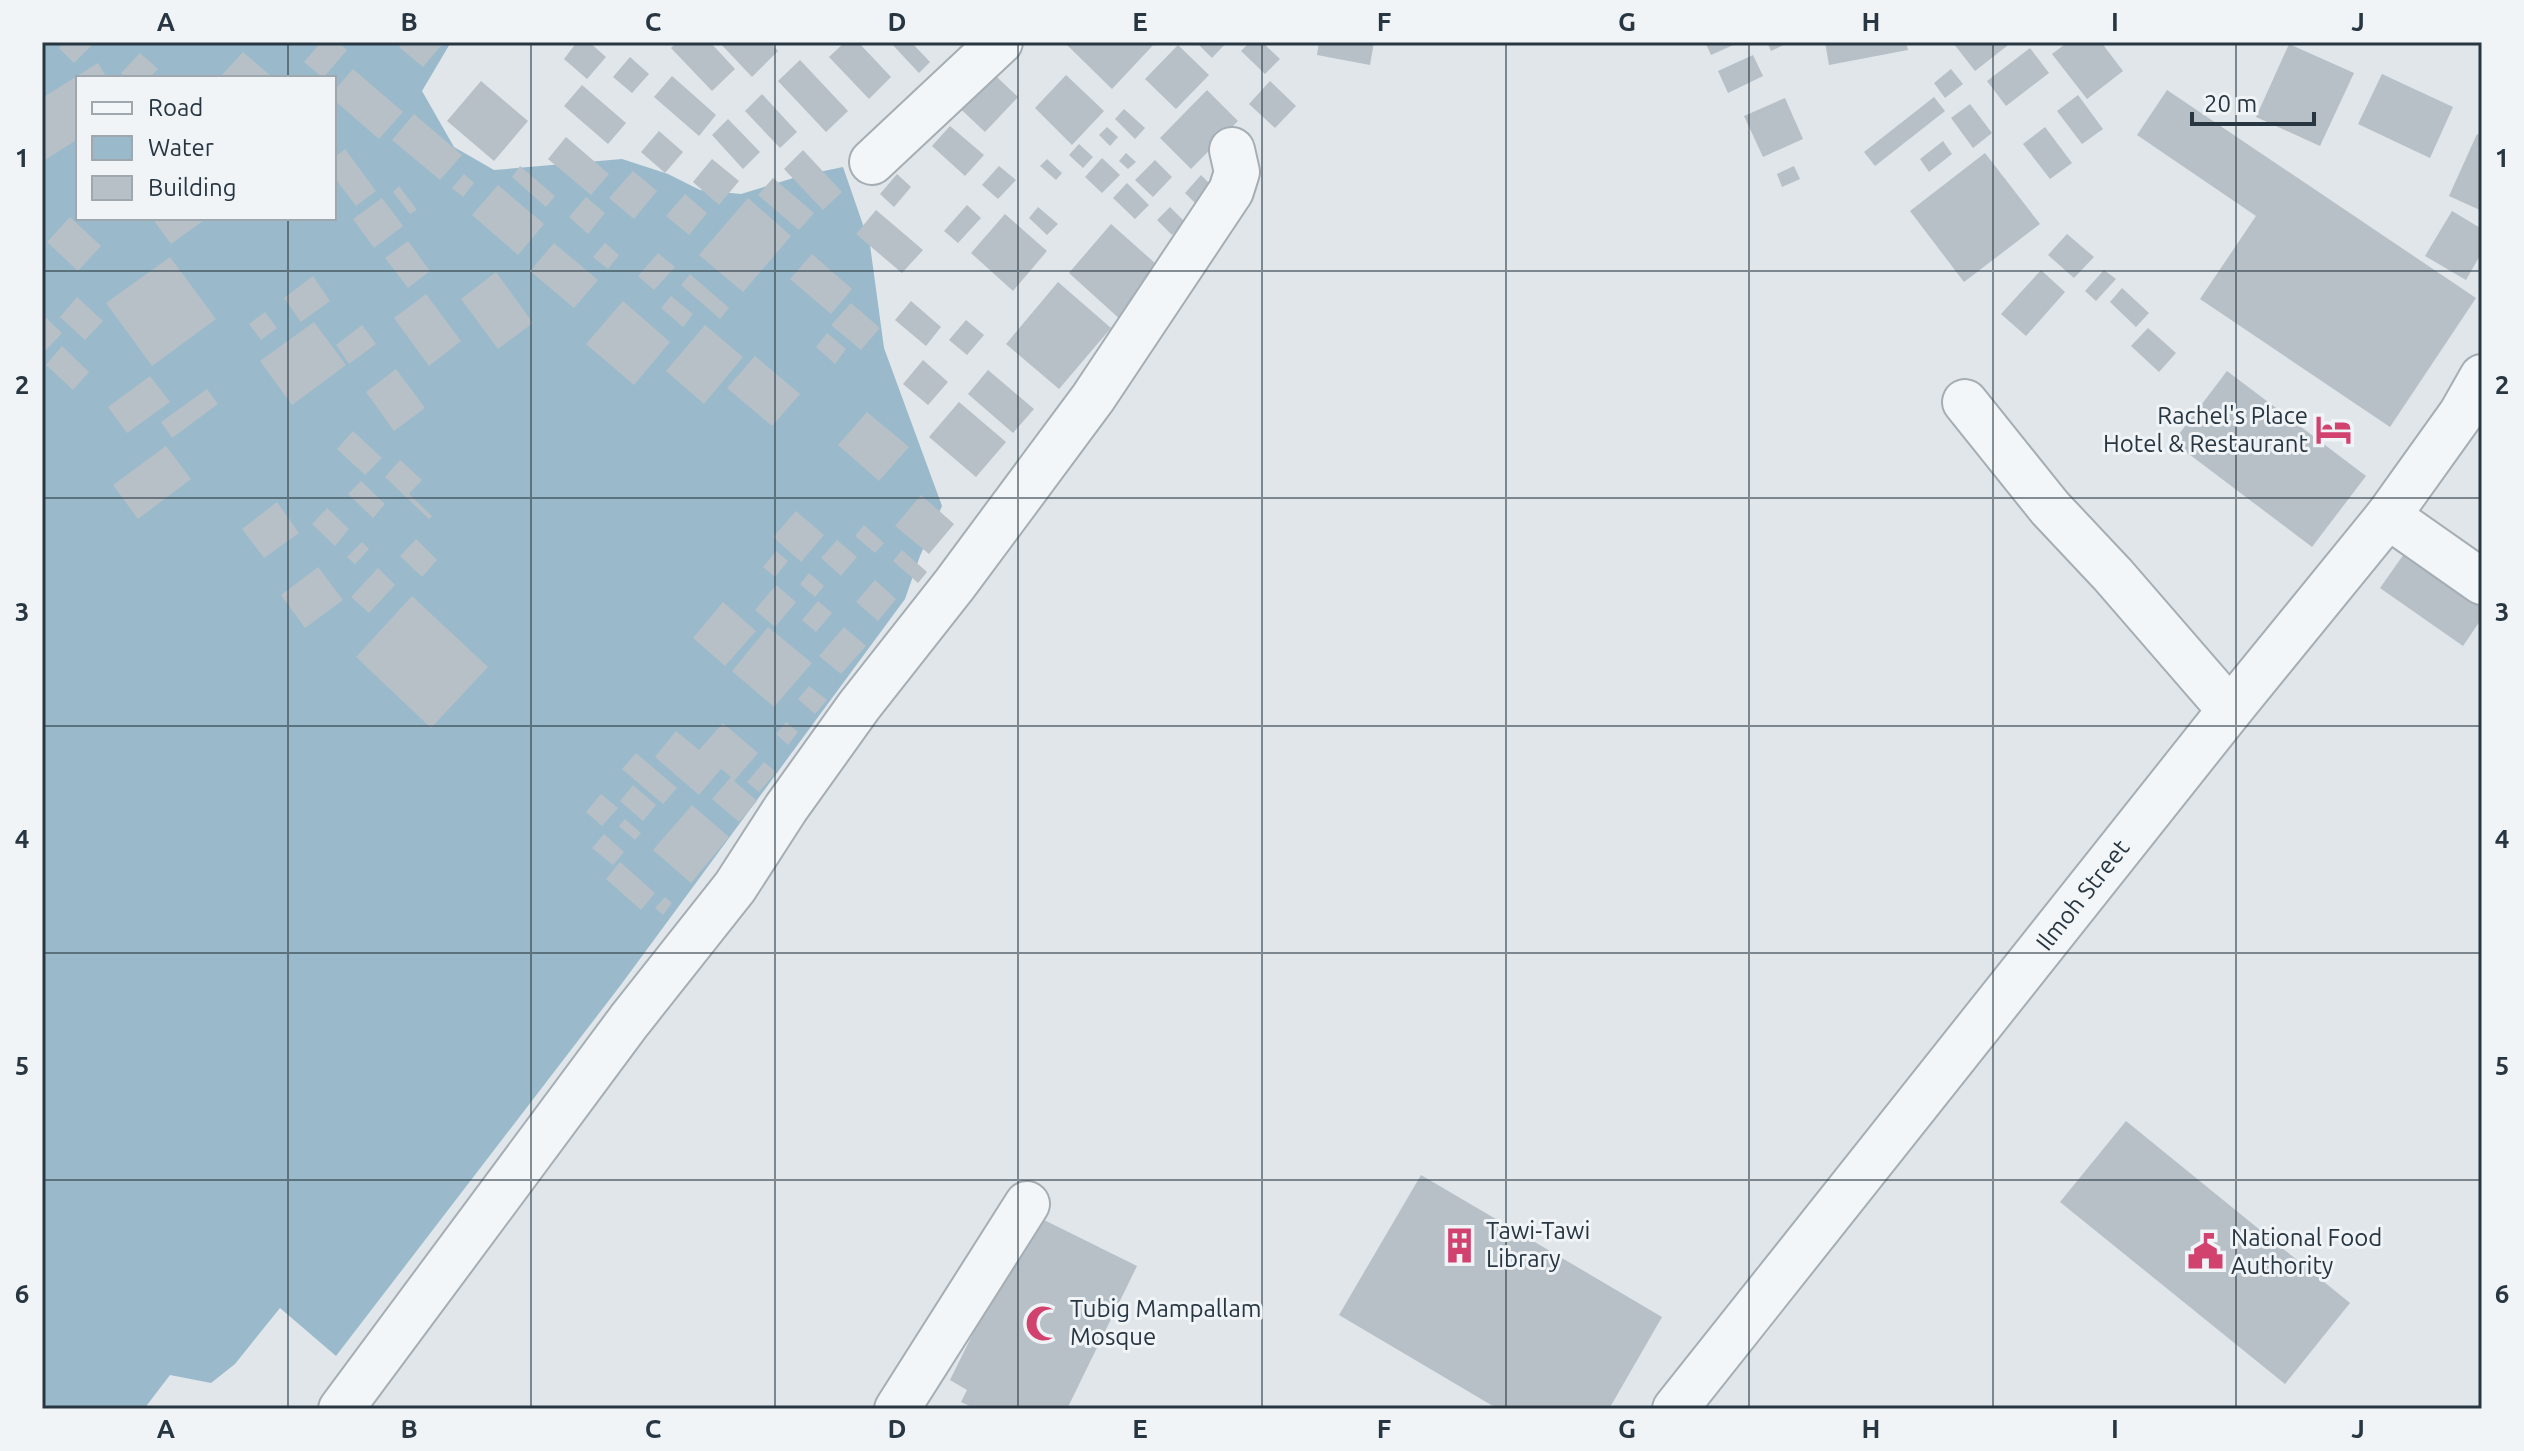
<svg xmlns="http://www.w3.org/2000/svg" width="2524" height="1451" viewBox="0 0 2524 1451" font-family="Ubuntu,sans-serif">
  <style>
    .water { fill: #9abacb; fill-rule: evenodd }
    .building { fill: #b7c0c7 }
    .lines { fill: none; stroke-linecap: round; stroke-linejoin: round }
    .minor-casing { stroke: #a5aeb4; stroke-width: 48 }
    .minor { stroke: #f3f6f8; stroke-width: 44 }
    .grid { fill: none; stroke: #283642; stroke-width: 2; stroke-opacity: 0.55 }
    .labels { text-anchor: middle; stroke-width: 6; stroke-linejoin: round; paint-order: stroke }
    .poi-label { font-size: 24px; fill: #283642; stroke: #f0f4f7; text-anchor: start }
    .street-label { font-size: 24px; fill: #283642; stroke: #f0f4f7 }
    .neatline { fill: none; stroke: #283642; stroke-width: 3 }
    .grid-label { font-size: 26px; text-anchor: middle; font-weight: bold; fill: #283642 }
  </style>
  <rect width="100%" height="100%" fill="#e0e6ea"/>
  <path class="water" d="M42,42H451L422,91L454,147L494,170L622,159L668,174L700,190L741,194L800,176L843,167L870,245L884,348L942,506L920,556L905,599L620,986L336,1356L280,1308L235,1364L211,1383L170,1375L144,1409H42ZM78,78H334V218H78Z"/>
  <g class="building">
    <path d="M65,42H95L74,63L59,48Z"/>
    <path d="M321,42H338L347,50L323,78L304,62Z"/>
    <path d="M404,42H444L423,67L399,47Z"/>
    <path d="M577,42H589L606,57L587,79L564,59Z"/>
    <path d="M677,42H710L735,69L712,91L671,48Z"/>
    <path d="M719,42H770L778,51L752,77Z"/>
    <path d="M845,42H858L891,77L869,99L829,57Z"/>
    <path d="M890,42H911L930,62L919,73Z"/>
    <path d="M1064,42H1156L1112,89Z"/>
    <path d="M1196,42H1227L1212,58Z"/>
    <path d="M1250,42H1262L1280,59L1265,74L1241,51Z"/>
    <path d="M1319,42H1374L1370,65L1317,55Z"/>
    <path d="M1705,42H1740L1711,55Z"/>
    <path d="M1767,42H1790L1771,51Z"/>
    <path d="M1825,42H1906L1908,50L1829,65Z"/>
    <path d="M1957,42H2012L1975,71L1954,44Z"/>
    <path d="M2068,42H2101L2123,71L2087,99L2052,54Z"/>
    <path d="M2289,44L2354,73L2320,146L2256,117Z"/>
    <path d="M1178,45L1209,75L1176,109L1145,79Z"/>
    <path d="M2030,48L2049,73L2006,106L1987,81Z"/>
    <path d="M243,52L273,78H225L222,75Z"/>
    <path d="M140,53L158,69L149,78H125L121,73Z"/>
    <path d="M1753,55L1763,76L1728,93L1718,71Z"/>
    <path d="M630,57L649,74L632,93L613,77Z"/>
    <path d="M800,60L848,111L826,132L778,81Z"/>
    <path d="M981,62L1018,97L985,132L948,97Z"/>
    <path d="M98,63L107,78H78V139L42,162V98Z"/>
    <path d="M353,69L403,112L379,139L334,100V91Z"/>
    <path d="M1951,69L1963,84L1945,98L1934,83Z"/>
    <path d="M2382,74L2453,107L2430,158L2358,124Z"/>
    <path d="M1066,75L1104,111L1072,145L1035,108Z"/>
    <path d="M672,76L716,115L699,136L654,97Z"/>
    <path d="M481,81L528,121L494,161L447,121Z"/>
    <path d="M1270,81L1296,106L1275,128L1249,104Z"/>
    <path d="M582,85L626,123L608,144L564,106Z"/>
    <path d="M1207,90L1238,121L1191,169L1160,138Z"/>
    <path d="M2167,90L2476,298L2390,427L2200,299L2256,216L2137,135Z"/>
    <path d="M762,94L797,132L780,148L745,111Z"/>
    <path d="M2078,95L2103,129L2082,144L2057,111Z"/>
    <path d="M1934,97L1945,111L1875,166L1864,152Z"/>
    <path d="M1785,98L1803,139L1763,157L1744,116Z"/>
    <path d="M1970,104L1992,133L1973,148L1951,118Z"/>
    <path d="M1124,109L1145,128L1135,139L1115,119Z"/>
    <path d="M414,114L462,155L440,180L392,140Z"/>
    <path d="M728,119L760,152L743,169L712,135Z"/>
    <path d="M950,126L984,155L965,176L932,146Z"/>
    <path d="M1107,127L1118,137L1110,146L1099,135Z"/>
    <path d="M2045,127L2072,163L2050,179L2023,144Z"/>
    <path d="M659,131L683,152L665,173L641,152Z"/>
    <path d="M2477,134L2482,136V211L2449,196Z"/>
    <path d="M566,137L609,174L591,195L548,159Z"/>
    <path d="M1943,141L1952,154L1929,172L1920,159Z"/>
    <path d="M1079,144L1093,157L1083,168L1069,155Z"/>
    <path d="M345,149L376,191L356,206L334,177V158Z"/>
    <path d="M803,150L842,192L823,210L784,169Z"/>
    <path d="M1126,153L1136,162L1128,169L1119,161Z"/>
    <path d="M1985,153L2040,224L1964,282L1910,211Z"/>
    <path d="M1102,158L1120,175L1102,193L1085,177Z"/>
    <path d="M712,159L739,181L719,205L693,182Z"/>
    <path d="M1047,159L1062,173L1056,180L1040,166Z"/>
    <path d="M1155,160L1172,177L1153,197L1135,180Z"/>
    <path d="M520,166L555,196L546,207L512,177Z"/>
    <path d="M999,166L1016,180L998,199L982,185Z"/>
    <path d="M1794,166L1800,179L1782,187L1777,174Z"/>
    <path d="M633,171L657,191L634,219L609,198Z"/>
    <path d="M464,174L474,183L463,197L452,188Z"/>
    <path d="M897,174L911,187L894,207L880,194Z"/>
    <path d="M1201,175L1213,187L1196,204L1185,193Z"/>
    <path d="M773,178L814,213L799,230L758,195Z"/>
    <path d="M1127,183L1149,205L1135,219L1113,198Z"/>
    <path d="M498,185L544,224L518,255L472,215Z"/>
    <path d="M399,186L417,210L410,214L393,192Z"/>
    <path d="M685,194L707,213L689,235L666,216Z"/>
    <path d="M586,197L605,213L588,234L569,217Z"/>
    <path d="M382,198L403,226L374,248L353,219Z"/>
    <path d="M748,198L791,236L743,292L699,255Z"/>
    <path d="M967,205L981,218L958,243L944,231Z"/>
    <path d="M1038,207L1058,224L1047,235L1029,218Z"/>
    <path d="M1170,207L1185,222L1172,235L1157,220Z"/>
    <path d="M876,210L923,250L902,273L856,234Z"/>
    <path d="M2452,211L2482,229V252L2466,280L2425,256Z"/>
    <path d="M1005,214L1047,251L1013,291L971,253Z"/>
    <path d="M70,217L101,246L78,271L47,242Z"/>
    <path d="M152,218H207L171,244Z"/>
    <path d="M1111,224L1165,272L1122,321L1069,273Z"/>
    <path d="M2067,234L2094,257L2074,278L2048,255Z"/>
    <path d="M408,241L430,271L408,288L385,258Z"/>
    <path d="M554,243L598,280L574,308L530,271Z"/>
    <path d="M605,243L619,255L608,269L593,257Z"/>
    <path d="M658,253L675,267L654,290L638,276Z"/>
    <path d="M812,254L852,289L831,314L790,279Z"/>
    <path d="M170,257L216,319L152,366L106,303Z"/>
    <path d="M2041,270L2065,292L2026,336L2001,314Z"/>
    <path d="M2104,270L2116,279L2096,301L2085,291Z"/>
    <path d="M496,272L533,323L498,349L461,299Z"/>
    <path d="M690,274L729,308L720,319L681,285Z"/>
    <path d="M313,276L330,301L301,322L284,298Z"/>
    <path d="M1058,282L1111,328L1059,389L1006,344Z"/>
    <path d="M2122,288L2149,313L2136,327L2110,302Z"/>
    <path d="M426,294L461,341L429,366L394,318Z"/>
    <path d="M671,296L693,314L683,327L661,308Z"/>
    <path d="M77,297L103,321L85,340L60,317Z"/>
    <path d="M623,301L670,342L634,385L586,344Z"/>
    <path d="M911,301L941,327L926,346L895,320Z"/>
    <path d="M851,303L880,328L861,350L831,325Z"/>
    <path d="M265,312L277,328L261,340L249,324Z"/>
    <path d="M42,314L62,333L46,350L42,346Z"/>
    <path d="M966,320L984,335L967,355L949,340Z"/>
    <path d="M314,322L346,365L292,405L260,361Z"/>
    <path d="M362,325L376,344L349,364L336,345Z"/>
    <path d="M705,325L743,357L704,404L666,371Z"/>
    <path d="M2148,328L2176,353L2159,372L2131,346Z"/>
    <path d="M827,333L846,349L835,364L816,347Z"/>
    <path d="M62,346L89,372L73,390L46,365Z"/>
    <path d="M755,356L800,394L772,426L727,388Z"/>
    <path d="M923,360L948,382L928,405L903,384Z"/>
    <path d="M396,369L425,408L394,431L366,392Z"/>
    <path d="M988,370L1034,409L1013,433L968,394Z"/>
    <path d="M2227,371L2366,476L2312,547L2173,442Z"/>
    <path d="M150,376L170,402L127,433L108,407Z"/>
    <path d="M207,389L218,404L172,438L161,422Z"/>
    <path d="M959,402L1006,442L976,477L929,437Z"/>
    <path d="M867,412L909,447L879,481L838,445Z"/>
    <path d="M353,431L382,458L365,475L337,449Z"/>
    <path d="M166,446L191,479L138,519L113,485Z"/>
    <path d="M400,460L422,480L409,494L432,516L429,519L385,477Z"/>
    <path d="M361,481L385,504L373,518L348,494Z"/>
    <path d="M921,495L954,524L929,554L895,526Z"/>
    <path d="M277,502L299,533L264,558L242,529Z"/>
    <path d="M327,508L349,529L335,546L312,524Z"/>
    <path d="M796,511L824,535L801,562L773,537Z"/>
    <path d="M864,525L884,543L875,553L855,536Z"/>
    <path d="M416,539L437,560L422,577L400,556Z"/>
    <path d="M837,540L857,557L841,576L821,558Z"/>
    <path d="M362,542L369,549L355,564L347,557Z"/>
    <path d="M902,550L927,572L918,583L893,561Z"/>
    <path d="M776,551L788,561L775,577L763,567Z"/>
    <path d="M2404,554L2482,608V618L2463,646L2380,588Z"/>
    <path d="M318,567L343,600L305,628L281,595Z"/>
    <path d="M378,568L395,585L369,613L351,597Z"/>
    <path d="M809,573L824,586L815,597L800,584Z"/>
    <path d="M875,580L896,599L878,621L856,602Z"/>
    <path d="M776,585L796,602L775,627L755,610Z"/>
    <path d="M412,596L488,667L431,728L356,657Z"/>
    <path d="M818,601L832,613L816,632L802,620Z"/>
    <path d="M723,602L756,631L725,666L693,638Z"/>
    <path d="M768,627L812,663L774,707L732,671Z"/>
    <path d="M844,627L866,646L841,674L819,656Z"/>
    <path d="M809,686L827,700L815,714L798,699Z"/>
    <path d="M786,722L798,732L788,745L776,734Z"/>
    <path d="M723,723L758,753L734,781L757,801L739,822L712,799L731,777L721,769L699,795L655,757L676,731L699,750Z"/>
    <path d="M636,753L677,788L663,804L622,769Z"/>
    <path d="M764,762L776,772L759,792L747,782Z"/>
    <path d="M633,785L656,805L643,821L620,801Z"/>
    <path d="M601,794L618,808L602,826L586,812Z"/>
    <path d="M692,805L729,837L691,883L653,850Z"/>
    <path d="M625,819L641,833L635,840L619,826Z"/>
    <path d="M604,834L624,852L613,865L592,848Z"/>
    <path d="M620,862L655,893L641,910L606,879Z"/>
    <path d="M665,897L672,903L663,915L655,908Z"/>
    <path d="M2126,1121L2350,1303L2285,1384L2060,1202Z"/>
    <path d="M1421,1175L1662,1317L1609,1409H1498L1339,1315Z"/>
    <path d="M1032,1214L1137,1266L1067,1409H976L961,1402L967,1390L950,1380Z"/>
  </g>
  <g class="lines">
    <defs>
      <g id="minor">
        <path d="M872,162L1000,42"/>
        <path d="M1965,402L2050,508L2113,575L2230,710"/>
        <path d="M2388,516L2482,582"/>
        <path d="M341,1409L629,1021L735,887L786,808L859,706L955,584L1093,398L1231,191L1237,172L1232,150"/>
        <path d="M897,1409L1027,1204"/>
        <path id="s1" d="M1675,1409L2230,710L2388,516L2461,414L2482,377"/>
      </g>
    </defs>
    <use href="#minor" class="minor-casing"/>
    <use href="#minor" class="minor"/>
  </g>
  <path class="grid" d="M288,42V78M531,42V1409M775,42V1409M1018,42V1409M1262,42V1409M1506,42V1409M1749,42V1409M1993,42V1409M2236,42V1409M288,218V1409M42,271H2482M42,498H2482M42,726H2482M42,953H2482M42,1180H2482"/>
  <defs>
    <symbol id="hotel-bare" viewBox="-9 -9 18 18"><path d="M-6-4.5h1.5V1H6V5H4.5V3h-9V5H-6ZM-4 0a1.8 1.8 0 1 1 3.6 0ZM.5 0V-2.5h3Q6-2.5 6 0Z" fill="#d2426f" stroke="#f0f4f7" stroke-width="2.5" paint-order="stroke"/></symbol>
    <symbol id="building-bare" viewBox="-9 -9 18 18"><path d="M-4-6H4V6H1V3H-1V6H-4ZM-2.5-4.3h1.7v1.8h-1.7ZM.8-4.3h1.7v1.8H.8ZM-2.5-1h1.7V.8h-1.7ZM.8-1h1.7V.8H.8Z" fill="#d2426f" stroke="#f0f4f7" stroke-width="2.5" paint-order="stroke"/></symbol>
    <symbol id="civic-bare" viewBox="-9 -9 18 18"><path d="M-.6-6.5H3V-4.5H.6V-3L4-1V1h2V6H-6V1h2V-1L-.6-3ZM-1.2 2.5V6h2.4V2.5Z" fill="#d2426f" stroke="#f0f4f7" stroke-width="2.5" paint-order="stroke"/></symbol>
    <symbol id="mosque-bare" viewBox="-9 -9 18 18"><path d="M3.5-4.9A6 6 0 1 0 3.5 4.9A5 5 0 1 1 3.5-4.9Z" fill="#d2426f" stroke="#f0f4f7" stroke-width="2.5" paint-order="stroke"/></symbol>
  </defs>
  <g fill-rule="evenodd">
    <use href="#hotel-bare" x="2308" y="404" width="51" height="51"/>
    <use href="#building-bare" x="1434" y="1220" width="51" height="51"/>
    <use href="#civic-bare" x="2180" y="1226" width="51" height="51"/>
    <use href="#mosque-bare" x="1018" y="1298" width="51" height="51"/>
  </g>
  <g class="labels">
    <g class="poi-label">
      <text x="2308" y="424" text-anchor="end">Rachel's Place<tspan x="2308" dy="28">Hotel &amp; Restaurant</tspan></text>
      <text x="1486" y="1239">Tawi-Tawi<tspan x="1486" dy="28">Library</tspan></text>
      <text x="2231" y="1246">National Food<tspan x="2231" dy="28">Authority</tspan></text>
      <text x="1070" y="1317">Tubig Mampallam<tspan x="1070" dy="28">Mosque</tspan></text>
    </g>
    <g class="street-label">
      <text dy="8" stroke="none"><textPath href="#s1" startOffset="656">Ilmoh Street</textPath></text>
    </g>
  </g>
  <rect width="2524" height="1451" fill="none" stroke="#f0f4f7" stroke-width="88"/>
  <rect x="76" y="76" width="260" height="144" fill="#f0f4f7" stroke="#a0a8af" stroke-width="2"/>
  <rect x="92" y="102" width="40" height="12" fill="#f3f6f8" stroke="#a0a8af" stroke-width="2"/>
  <text x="148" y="116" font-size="24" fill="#283642">Road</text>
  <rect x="92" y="136" width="40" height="24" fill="#9abacb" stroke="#a0a8af" stroke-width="2"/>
  <text x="148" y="156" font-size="24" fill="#283642">Water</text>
  <rect x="92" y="176" width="40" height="24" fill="#b7c0c7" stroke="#a0a8af" stroke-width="2"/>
  <text x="148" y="196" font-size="24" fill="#283642">Building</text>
  <path d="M2192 112v12h122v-12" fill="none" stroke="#283642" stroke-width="4"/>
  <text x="2204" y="112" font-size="24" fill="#283642" stroke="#f0f4f7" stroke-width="6" paint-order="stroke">20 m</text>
  <rect x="44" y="44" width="2436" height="1363" class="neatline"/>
  <g class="grid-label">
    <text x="166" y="31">A</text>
    <text x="409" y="31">B</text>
    <text x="653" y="31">C</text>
    <text x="897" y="31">D</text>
    <text x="1140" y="31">E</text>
    <text x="1384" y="31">F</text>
    <text x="1627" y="31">G</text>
    <text x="1871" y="31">H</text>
    <text x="2115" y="31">I</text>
    <text x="2358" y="31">J</text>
    <text x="22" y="167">1</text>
    <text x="2502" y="167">1</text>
    <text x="22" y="394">2</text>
    <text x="2502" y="394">2</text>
    <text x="22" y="621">3</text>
    <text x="2502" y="621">3</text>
    <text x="22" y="848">4</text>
    <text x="2502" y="848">4</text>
    <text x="22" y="1075">5</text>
    <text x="2502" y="1075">5</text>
    <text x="22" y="1303">6</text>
    <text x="2502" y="1303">6</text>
    <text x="166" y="1438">A</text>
    <text x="409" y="1438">B</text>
    <text x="653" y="1438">C</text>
    <text x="897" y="1438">D</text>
    <text x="1140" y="1438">E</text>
    <text x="1384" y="1438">F</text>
    <text x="1627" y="1438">G</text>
    <text x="1871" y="1438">H</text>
    <text x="2115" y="1438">I</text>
    <text x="2358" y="1438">J</text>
  </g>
</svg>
